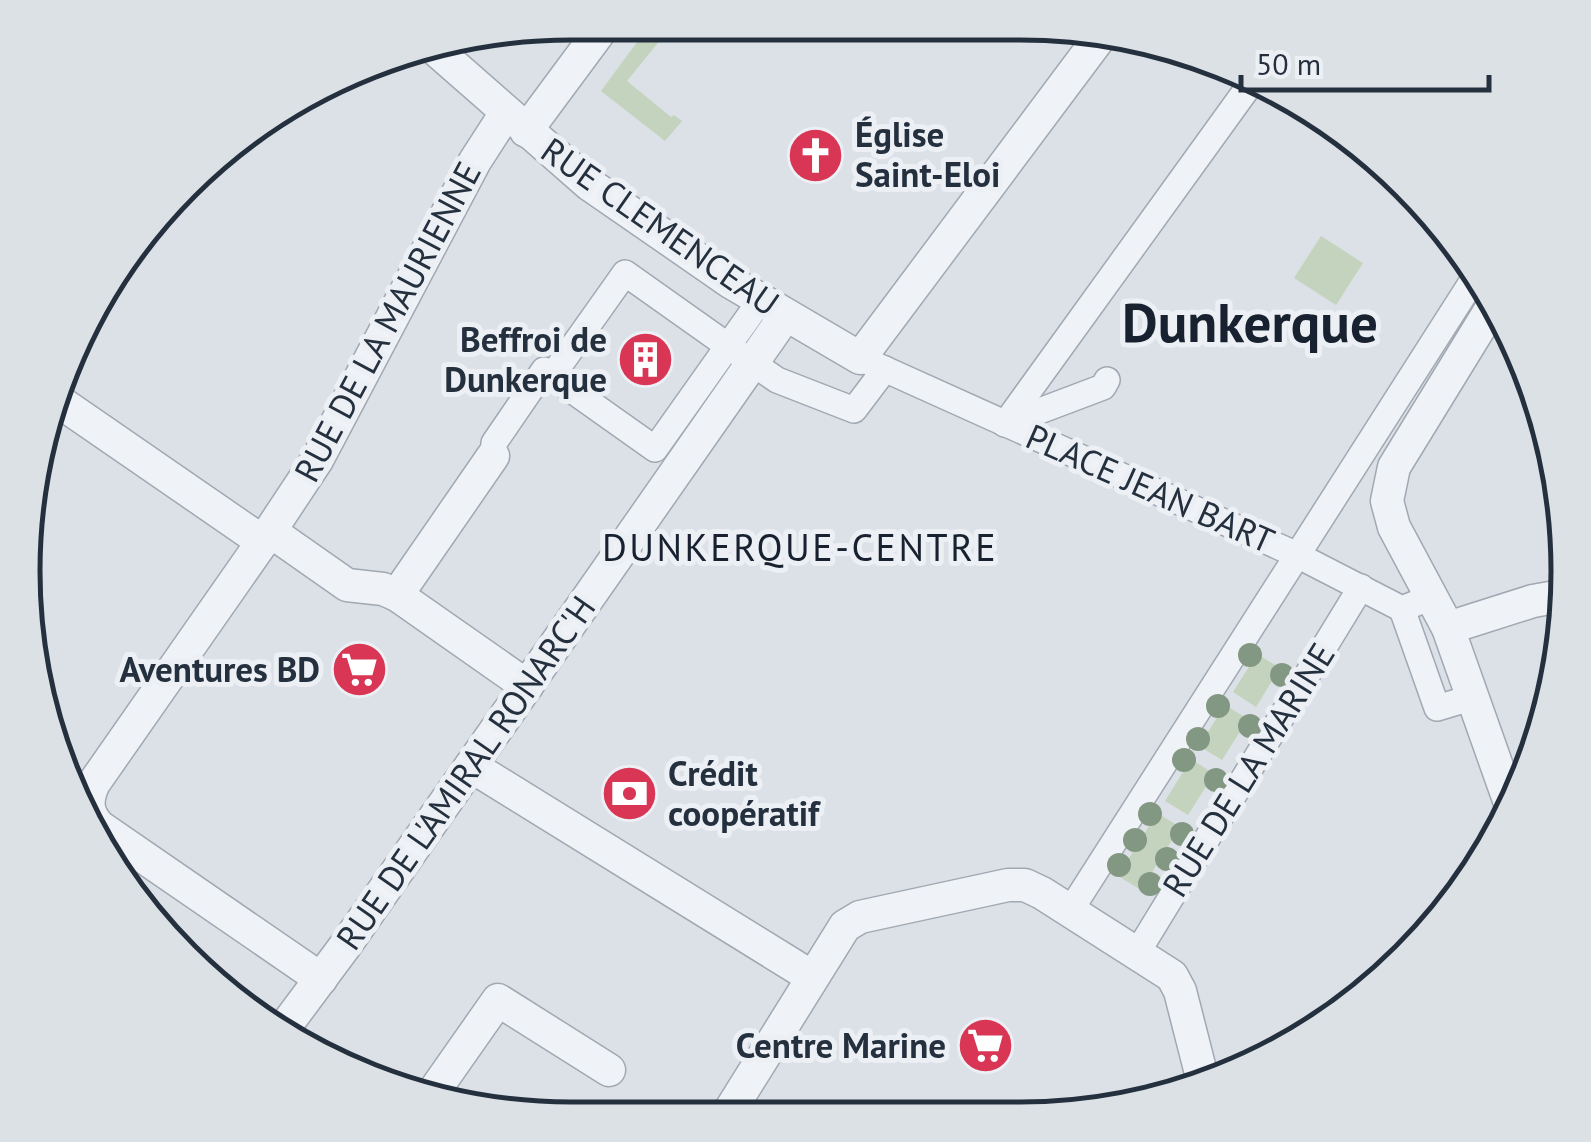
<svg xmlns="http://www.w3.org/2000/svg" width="1591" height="1142" viewBox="0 0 1591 1142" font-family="'PT Sans',sans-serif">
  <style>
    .green { fill: #c3d3bd }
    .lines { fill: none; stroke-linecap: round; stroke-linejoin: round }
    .pedestrian-casing { stroke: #a1a8b2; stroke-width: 28 }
    .minor-casing { stroke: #a1a8b2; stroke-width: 35 }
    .pedestrian { stroke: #eff2f6; stroke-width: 25 }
    .minor { stroke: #eff2f6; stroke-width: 32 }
    .tree { fill: #839883 }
    .labels { text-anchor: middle; stroke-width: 10; stroke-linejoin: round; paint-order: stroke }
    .poi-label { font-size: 35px; font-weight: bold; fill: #25303f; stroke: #ecf0f5; text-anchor: end }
    .street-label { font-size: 35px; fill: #25303f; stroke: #ecf0f5 }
    .neighbourhood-label { font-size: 38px; letter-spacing: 2.5px; fill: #172130; stroke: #ecf0f5 }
    .town-label { font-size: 55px; font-weight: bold; fill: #172130; stroke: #ecf0f5 }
    .rim { fill: none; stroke: #25303f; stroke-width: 5 }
  </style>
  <rect width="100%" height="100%" fill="#dce1e8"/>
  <g class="green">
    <path d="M651,23H674L627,81L671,117L674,115L682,121L665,141L601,91Z"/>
    <path d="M1321,236L1363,263L1336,305L1294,278Z"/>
    <path d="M1257,654L1280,668L1256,707L1233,692Z"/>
    <path d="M1225,705L1248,719L1222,760L1199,746Z"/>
    <path d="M1191,759L1214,774L1188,815L1165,801Z"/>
    <path d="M1157,813L1180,827L1141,890L1118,876Z"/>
  </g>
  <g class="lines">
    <defs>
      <g id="pedestrian">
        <path d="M760,301L728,346L777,380L854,410L885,369"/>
        <path d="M860,358L1295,554L1402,609L1419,602"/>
        <path d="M1005,424L1252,82"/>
        <path d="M1005,424L1103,387L1107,380"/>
        <path d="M493,456L494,443L544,370L552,376L655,449L728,346L625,273L552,376"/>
        <path d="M1402,609L1437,708L1457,702"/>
        <path d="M1070,911L1475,277"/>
        <path d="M1137,953L1361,587"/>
      </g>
      <g id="minor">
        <path d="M427,42L589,184L732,283L860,358L1103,33"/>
        <path d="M526,131L606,23"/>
        <path d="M1491,309L1394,467L1387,501L1394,527L1448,628L1510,803"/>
        <path d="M57,400L263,542"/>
        <path d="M270,531L317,460L475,161L506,113"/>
        <path d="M397,595L493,456"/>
        <path d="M1448,628L1533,601L1561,596"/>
        <path d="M471,766L812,977"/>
        <path d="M321,979L100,827C86,813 86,800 94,783L270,531L347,585L383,589L397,595L527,686"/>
        <path d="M281,1032L345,946L785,316"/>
        <path d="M430,1097L498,1000L609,1070"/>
        <path d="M726,1117L845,926L860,917L1008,885H1025L1042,893L1172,976L1180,991L1204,1085"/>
      </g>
    </defs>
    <use href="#pedestrian" class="pedestrian-casing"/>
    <use href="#minor" class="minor-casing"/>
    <use href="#pedestrian" class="pedestrian"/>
    <use href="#minor" class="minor"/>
  </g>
  <g class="tree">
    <circle cx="1250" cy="655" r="12"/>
    <circle cx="1282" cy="675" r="12"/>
    <circle cx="1218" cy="706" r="12"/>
    <circle cx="1250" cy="726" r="12"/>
    <circle cx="1198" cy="739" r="12"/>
    <circle cx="1184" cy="760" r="12"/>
    <circle cx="1216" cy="780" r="12"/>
    <circle cx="1150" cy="814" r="12"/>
    <circle cx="1182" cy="834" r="12"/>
    <circle cx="1135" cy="840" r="12"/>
    <circle cx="1167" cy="859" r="12"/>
    <circle cx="1119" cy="865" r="12"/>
    <circle cx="1150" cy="884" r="12"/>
  </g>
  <defs>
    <symbol id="church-disc" viewBox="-11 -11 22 22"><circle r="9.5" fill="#d93655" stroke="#ecf0f5"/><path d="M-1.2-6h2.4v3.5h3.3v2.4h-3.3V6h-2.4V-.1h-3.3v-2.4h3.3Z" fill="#fff"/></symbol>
    <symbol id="building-disc" viewBox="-11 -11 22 22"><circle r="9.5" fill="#d93655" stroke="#ecf0f5"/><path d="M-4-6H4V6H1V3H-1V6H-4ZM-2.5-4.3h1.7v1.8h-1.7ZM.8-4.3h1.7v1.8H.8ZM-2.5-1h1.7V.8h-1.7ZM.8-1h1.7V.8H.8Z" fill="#fff"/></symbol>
    <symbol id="supermarket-disc" viewBox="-11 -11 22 22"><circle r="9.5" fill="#d93655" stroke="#ecf0f5"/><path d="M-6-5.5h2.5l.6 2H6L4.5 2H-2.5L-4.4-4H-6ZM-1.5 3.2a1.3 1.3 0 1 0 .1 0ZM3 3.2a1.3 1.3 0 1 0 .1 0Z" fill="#fff"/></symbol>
    <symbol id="bank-disc" viewBox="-11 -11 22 22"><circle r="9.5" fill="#d93655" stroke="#ecf0f5"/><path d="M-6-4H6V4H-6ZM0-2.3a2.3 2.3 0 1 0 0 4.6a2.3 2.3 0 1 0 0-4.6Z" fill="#fff"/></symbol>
  </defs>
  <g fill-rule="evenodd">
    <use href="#church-disc" x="784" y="124" width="63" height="63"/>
    <use href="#building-disc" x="614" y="328" width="63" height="63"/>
    <use href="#supermarket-disc" x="328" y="638" width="63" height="63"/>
    <use href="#bank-disc" x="598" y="762" width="63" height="63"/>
    <use href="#supermarket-disc" x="954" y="1014" width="63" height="63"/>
  </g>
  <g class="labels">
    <g class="poi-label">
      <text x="855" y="147" text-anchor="start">Église<tspan x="855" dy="40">Saint-Eloi</tspan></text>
      <text x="607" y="352">Beffroi de<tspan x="607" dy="40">Dunkerque</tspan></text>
      <text x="320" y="682">Aventures BD</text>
      <text x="668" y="786" text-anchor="start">Crédit<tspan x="668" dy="40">coopératif</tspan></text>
      <text x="946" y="1058">Centre Marine</text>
    </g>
    <g class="street-label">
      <text transform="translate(660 227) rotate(35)" y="12">RUE CLEMENCEAU</text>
      <text transform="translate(388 322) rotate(-62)" y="12">RUE DE LA MAURIENNE</text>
      <text transform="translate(1150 489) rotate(24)" y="12">PLACE JEAN BART</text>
      <text transform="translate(1249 770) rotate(-58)" y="12">RUE DE LA MARINE</text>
      <text transform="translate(466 773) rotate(-55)" y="12">RUE DE L'AMIRAL RONARC'H</text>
    </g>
    <g class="neighbourhood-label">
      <text x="800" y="561">DUNKERQUE-CENTRE</text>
    </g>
    <g class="town-label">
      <text x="1250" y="342">Dunkerque</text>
    </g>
  </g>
  <path d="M0 0H1591V1142H0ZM571 40H1020A531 531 0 0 1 1551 571V571A531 531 0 0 1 1020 1102H571A531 531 0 0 1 40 571V571A531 531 0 0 1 571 40Z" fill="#dce1e6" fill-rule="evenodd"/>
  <path class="rim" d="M571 40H1020A531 531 0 0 1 1551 571V571A531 531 0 0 1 1020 1102H571A531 531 0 0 1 40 571V571A531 531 0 0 1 571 40Z"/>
  <path d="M1241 75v15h248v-15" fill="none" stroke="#25303f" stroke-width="5"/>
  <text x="1256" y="75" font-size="30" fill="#25303f" stroke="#ecf0f5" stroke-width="8" paint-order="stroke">50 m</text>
</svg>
